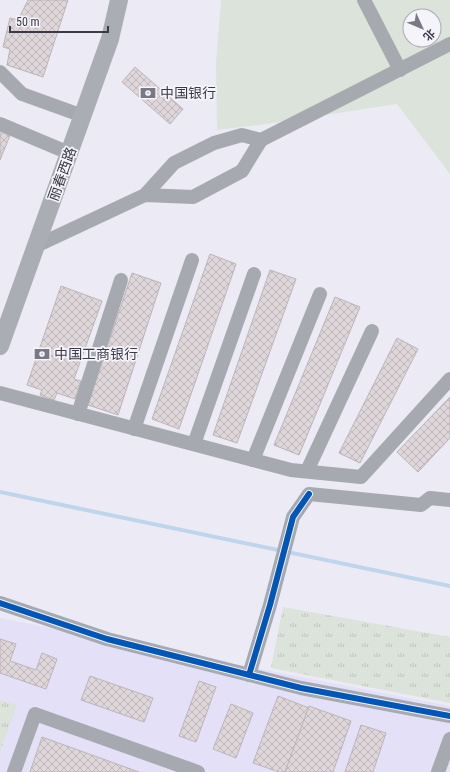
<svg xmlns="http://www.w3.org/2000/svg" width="450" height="772" viewBox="0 0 450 772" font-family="'Roboto Condensed','Noto Sans SC',sans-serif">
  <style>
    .built { fill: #e4e0f7 }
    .grass { fill: url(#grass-tufts) }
    .park { fill: #dce3da; fill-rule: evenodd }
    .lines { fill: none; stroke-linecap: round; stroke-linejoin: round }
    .stream { stroke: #bfd5ed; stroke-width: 4 }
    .building { fill: url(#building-cross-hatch); stroke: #bcb4b7 }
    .minor { stroke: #a6a9af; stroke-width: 14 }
    .major { stroke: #abadb4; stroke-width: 18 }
    .cycleway-casing { stroke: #f5f4fb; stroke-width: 8 }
    .cycleway { stroke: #0057b8; stroke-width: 6 }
    .labels { text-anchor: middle; stroke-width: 3.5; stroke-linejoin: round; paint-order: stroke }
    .poi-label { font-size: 14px; fill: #3d3a48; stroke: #f5f4fb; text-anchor: start }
    .street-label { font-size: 14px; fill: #3d3a48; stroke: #f5f4fb }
  </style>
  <defs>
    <pattern id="grass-tufts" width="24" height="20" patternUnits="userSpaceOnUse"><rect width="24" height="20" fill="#dce3da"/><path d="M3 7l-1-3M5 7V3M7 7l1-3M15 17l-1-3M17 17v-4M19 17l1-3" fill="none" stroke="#bec4bd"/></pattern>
    <pattern id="building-cross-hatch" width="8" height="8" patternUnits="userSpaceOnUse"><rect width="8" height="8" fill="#ded6d9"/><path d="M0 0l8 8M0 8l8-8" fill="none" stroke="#bfb8bc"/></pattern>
  </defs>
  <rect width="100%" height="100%" fill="#eceaf5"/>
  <path class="built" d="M0,618L450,706V772H0Z"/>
  <g class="grass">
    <path d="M283,607L450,637V703L271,668Z"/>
    <path d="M0,700L17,705L0,752Z"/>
  </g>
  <path class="park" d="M221,0H450V174L397,104L259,125L217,130L216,64ZM410,16H434V40H410Z"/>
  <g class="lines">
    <path class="stream" d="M0,492L450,586"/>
  </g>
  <g class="building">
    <path d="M28,0H68L43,77L7,65L10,49L3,47L10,18L18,20Z"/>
    <path d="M135,67L183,109L170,124L122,82Z"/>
    <path d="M0,129L11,133L0,160Z"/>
    <path d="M210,254L236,264L179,429L152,419Z"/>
    <path d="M270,270L296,279L237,443L213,435Z"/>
    <path d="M132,273L161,283L118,415L88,405Z"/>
    <path d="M61,286L102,301L74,379L81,381L75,399L57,393L54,400L40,395L42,390L27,385Z"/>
    <path d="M335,297L360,307L299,455L274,445Z"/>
    <path d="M397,338L418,349L360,463L339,453Z"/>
    <path d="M450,397V438L418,472L397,452Z"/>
    <path d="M0,639L16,644L10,661L36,670L42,653L57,659L46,689L0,673Z"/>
    <path d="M90,676L153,698L144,722L81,700Z"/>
    <path d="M199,681L216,687L196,742L179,736Z"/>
    <path d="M278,696L309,708L285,772H279L253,763Z"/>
    <path d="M231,704L253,713L236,758L213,749Z"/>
    <path d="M309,706L351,721L333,772H285Z"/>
    <path d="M361,725L386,733L373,772H345Z"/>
    <path d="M42,737L139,772H30Z"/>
  </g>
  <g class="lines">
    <g class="minor">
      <path d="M364,0L400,70"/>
      <path d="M0,72L22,94L83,116"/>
      <path d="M0,124L69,153"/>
      <path d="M261,140L450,44"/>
      <path d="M36,246L145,195L174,163L214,143L242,135L261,140L242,171L193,197L145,195"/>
      <path d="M0,393L291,470L361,477L450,379"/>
      <path d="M78,414L121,280"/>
      <path d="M134,429L192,260"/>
      <path d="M194,444L254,274"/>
      <path d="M253,460L320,294"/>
      <path d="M307,471L372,331"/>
      <path d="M0,603L107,639L301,688L450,716"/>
      <path d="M249,675L270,605L293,517L309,494L421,505L430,498L450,500"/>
      <path d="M14,772L35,714L198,772"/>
      <path d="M438,772L450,739"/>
    </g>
    <path class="major" d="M0,346L110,39L119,0"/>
    <defs>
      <g id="cycleway">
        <path d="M0,603L107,639L301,688L450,716"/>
        <path d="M249,675L270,605L293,517L309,494"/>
      </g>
    </defs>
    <use href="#cycleway" class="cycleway-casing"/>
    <use href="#cycleway" class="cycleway"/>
  </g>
  <defs>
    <symbol id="bank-bare" viewBox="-9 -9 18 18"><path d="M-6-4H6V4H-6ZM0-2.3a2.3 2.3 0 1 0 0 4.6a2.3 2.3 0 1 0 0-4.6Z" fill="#7a7885" stroke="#f5f4fb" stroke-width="2.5" paint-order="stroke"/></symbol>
  </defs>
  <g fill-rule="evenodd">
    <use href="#bank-bare" x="137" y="82" width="22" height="22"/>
    <use href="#bank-bare" x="31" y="343" width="22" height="22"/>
  </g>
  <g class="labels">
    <g class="poi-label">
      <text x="160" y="98">中国银行</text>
      <text x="54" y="359">中国工商银行</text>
    </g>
    <g class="street-label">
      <text transform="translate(62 174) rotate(-70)" y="5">丽春西路</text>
    </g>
  </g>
  <g transform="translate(422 28) rotate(134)"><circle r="19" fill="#f5f4fb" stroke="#abaab3"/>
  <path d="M0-3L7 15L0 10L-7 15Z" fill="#7a7885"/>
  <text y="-6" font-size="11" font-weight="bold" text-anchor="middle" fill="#3d3a48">北</text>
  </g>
  <path d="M10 26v6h98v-6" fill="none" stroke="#3d3a48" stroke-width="2"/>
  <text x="16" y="26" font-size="12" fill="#3d3a48" stroke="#f5f4fb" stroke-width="3" paint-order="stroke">50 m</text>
</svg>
